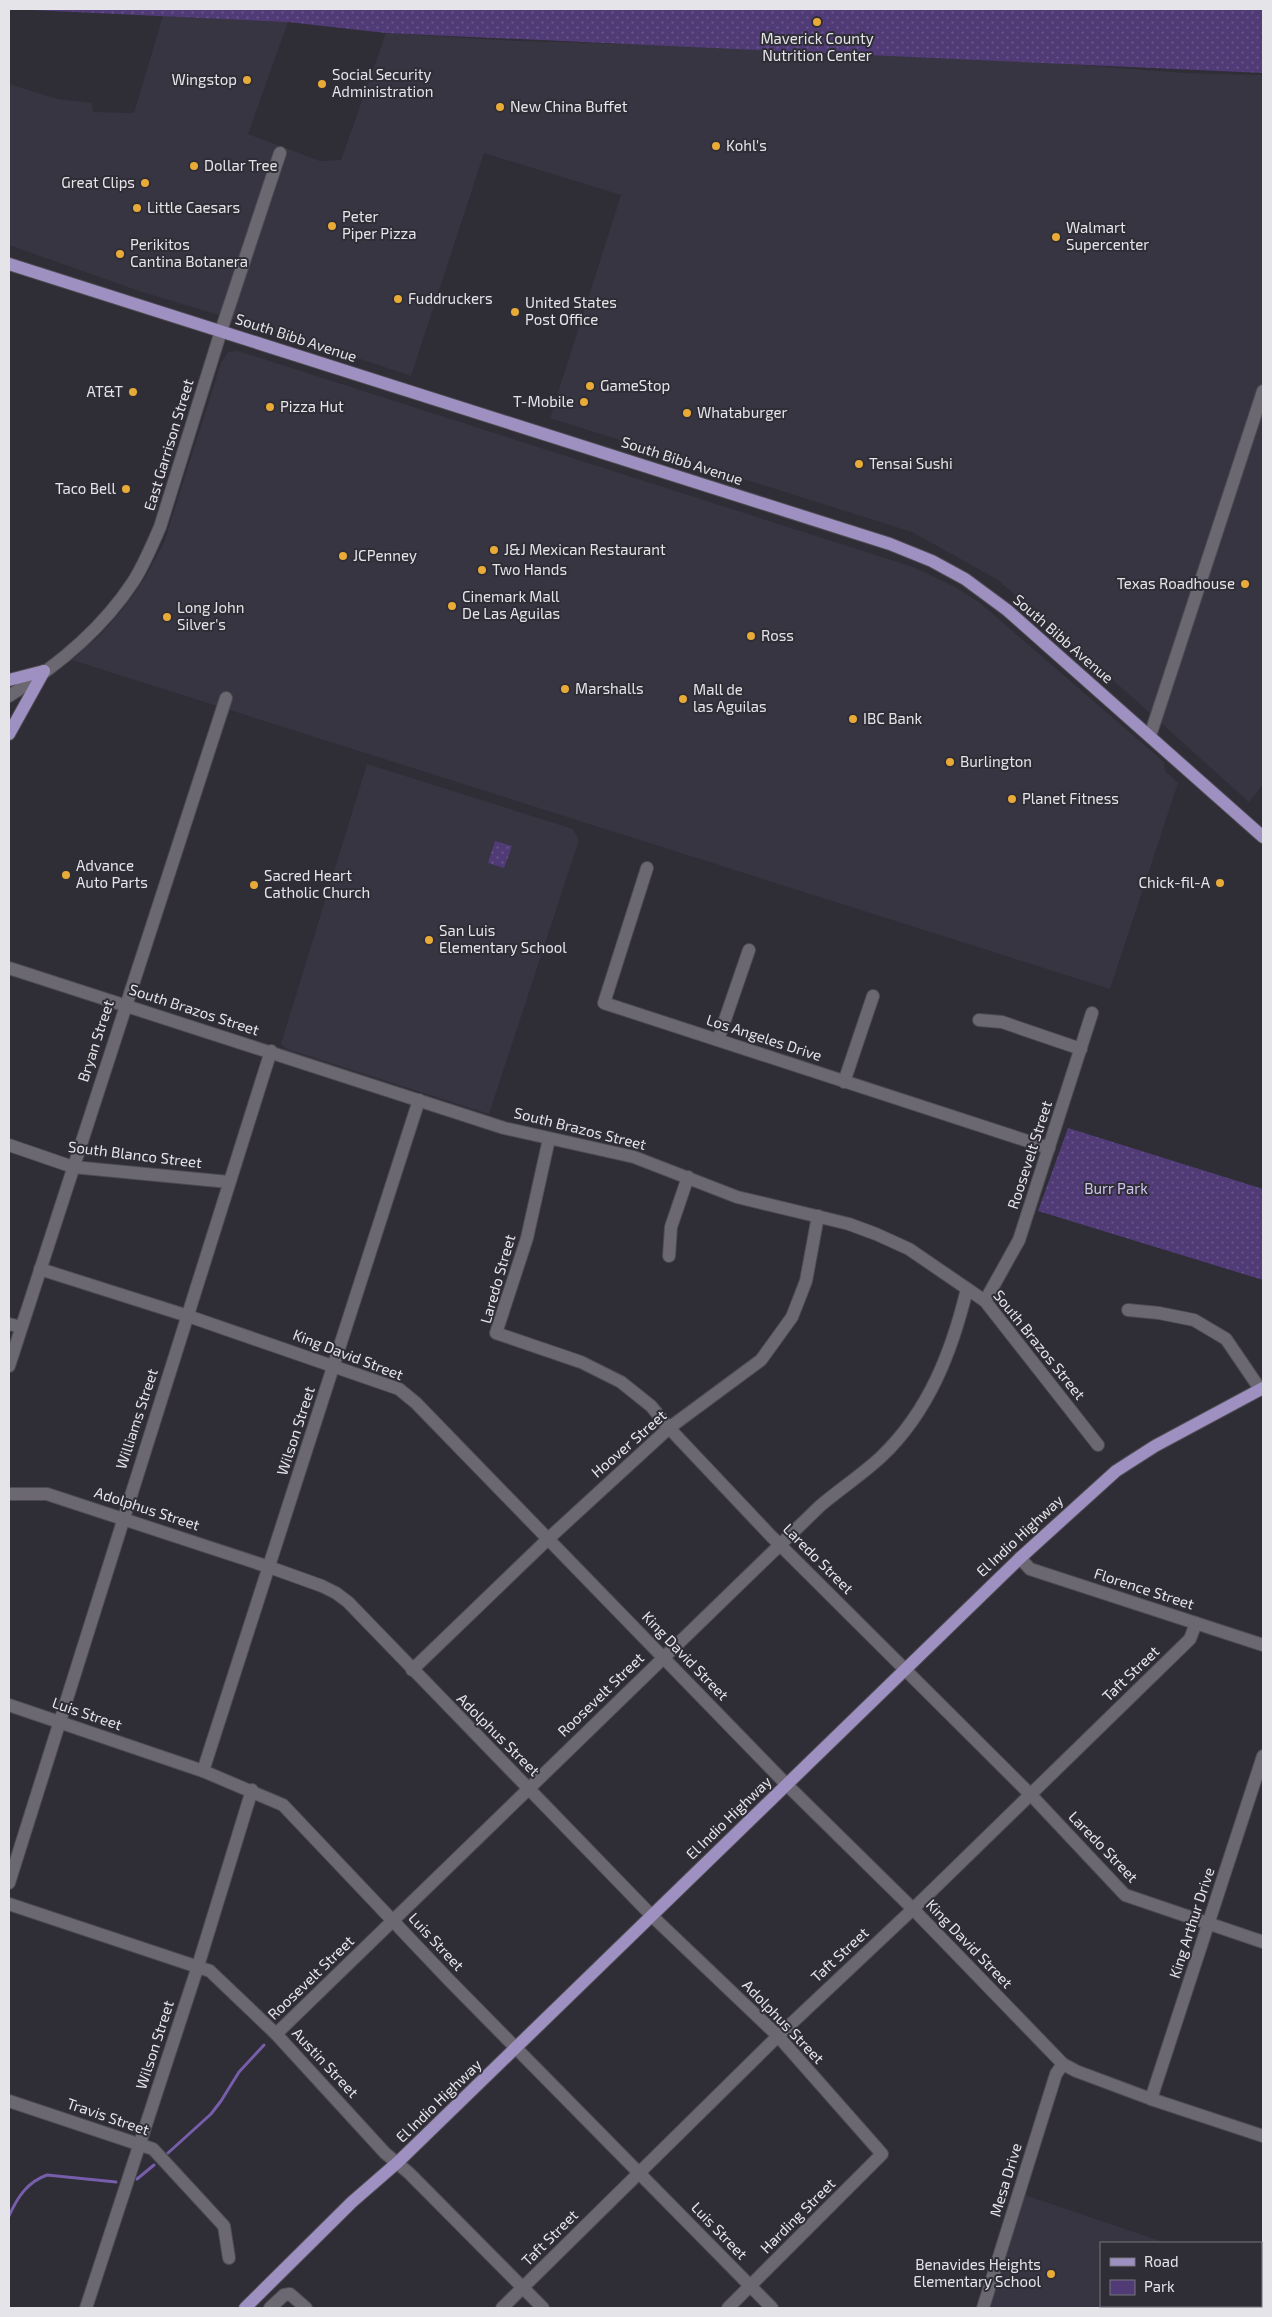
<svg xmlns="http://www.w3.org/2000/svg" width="1272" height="2317" viewBox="0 0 1272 2317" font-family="'Exo 2',sans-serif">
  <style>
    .built { fill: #383543 }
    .green { fill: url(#green-dots) }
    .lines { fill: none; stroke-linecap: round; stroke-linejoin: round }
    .stream { stroke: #765eaa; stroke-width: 3 }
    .minor-casing { stroke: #4d4b52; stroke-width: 14 }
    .major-casing { stroke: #4d4b52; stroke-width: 14 }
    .minor { stroke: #6b6872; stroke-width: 12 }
    .major { stroke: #9f90c2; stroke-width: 12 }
    .poi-dot { fill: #e8ab37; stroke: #2f2d35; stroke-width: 2 }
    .labels { text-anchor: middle; stroke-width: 4; stroke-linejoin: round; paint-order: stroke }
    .poi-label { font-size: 15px; fill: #e5e4e9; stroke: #2f2d35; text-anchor: start }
    .street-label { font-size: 15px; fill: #e5e4e9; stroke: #2f2d35 }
    .park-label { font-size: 15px; fill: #d0c5ef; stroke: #2f2d35 }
  </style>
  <defs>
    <pattern id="green-dots" width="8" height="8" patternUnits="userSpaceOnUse" patternTransform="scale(1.25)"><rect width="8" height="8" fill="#503b77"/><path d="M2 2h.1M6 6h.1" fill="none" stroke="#69578a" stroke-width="1.8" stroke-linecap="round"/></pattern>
  </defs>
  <rect width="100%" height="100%" fill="#2f2d35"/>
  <g class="built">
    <path d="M163,16L288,22L248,134L320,161L341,160L386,33L517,41L902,51L1184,73L1263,75V785L1249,802L1140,704L998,580L912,532L550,418L621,195L484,153L411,376L315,344L139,291L9,245V84L57,99L92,103L93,112L134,113Z"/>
    <path d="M238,351L913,567L955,587L980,603L1164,762L1165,771L1178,783L1110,989L72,660L102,633L123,609L143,581L164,543L221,363L228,352Z"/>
    <path d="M367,764L573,829L579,840L489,1114L287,1049L281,1044Z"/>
    <path d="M1025,2195L1166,2243H1101V2306H1223L1220,2308H990Z"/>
  </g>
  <g class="green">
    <path d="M9,9H1263V73L386,33L288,22Z"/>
    <path d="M495,841L512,846L504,868L488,863Z"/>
    <path d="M1068,1128L1263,1189V1280L1038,1211Z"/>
  </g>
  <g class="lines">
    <g class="stream">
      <path d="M168,2153L211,2114L221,2101L239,2072L264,2045"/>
      <path d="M137,2179L154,2165"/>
      <path d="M9,2216C17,2198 27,2182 47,2175L116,2182"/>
    </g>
    <defs>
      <g id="minor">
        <path d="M9,696C56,667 102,629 133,582C144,565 152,545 160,527L221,331L280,153"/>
        <path d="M1150,736L1263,391"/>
        <path d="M647,868L604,1003L1049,1148"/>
        <path d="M9,968L504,1128L634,1157L737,1197L849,1224L876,1234L909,1249L985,1301L1098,1445"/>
        <path d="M979,1020L1002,1022L1081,1049"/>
        <path d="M718,1040L749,950"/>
        <path d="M844,1082L873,996"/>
        <path d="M549,1139L527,1238L496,1333L581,1362L621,1382L651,1406L669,1428L771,1536L1031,1795L1125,1895L1263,1942"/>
        <path d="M9,1145L73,1167L229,1182"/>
        <path d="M669,1256L671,1227L688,1177"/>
        <path d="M40,1269L188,1316L399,1389L416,1403L787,1785L913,1909L1063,2064L1076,2071L1151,2099L1263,2136"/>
        <path d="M985,1301L1019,1240L1092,1013"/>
        <path d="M1128,1310L1159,1313L1194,1320L1226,1339L1260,1389L1263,1390"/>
        <path d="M9,1324L21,1327"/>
        <path d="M9,1366L226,698"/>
        <path d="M9,1494H47L269,1567L322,1586L336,1593L348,1602L652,1916L778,2036L875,2146L882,2154L728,2308"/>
        <path d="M1020,1558L1030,1569L1263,1645"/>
        <path d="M412,1670L548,1539L669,1428L761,1360L792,1317L806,1281L818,1216"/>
        <path d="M9,1705L203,1771L283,1805L449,1980L772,2308"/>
        <path d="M203,1771L419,1100"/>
        <path d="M9,1883L271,1051"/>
        <path d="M9,1904L210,1971L276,2034L385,2153L409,2173L543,2308"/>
        <path d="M276,2034L820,1506C840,1489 863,1474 882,1456C929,1411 952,1351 967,1289"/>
        <path d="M1151,2099L1263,1756"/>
        <path d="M9,2101L153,2149L224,2226L229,2258"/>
        <path d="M86,2308L198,1966L252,1790"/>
        <path d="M270,2308L284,2295L290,2294L306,2308"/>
        <path d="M502,2308L778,2036L913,1909L1190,1639L1196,1623"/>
        <path d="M983,2308L1056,2074L1063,2064"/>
        <path d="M1262,2308L1263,2306"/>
      </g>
      <g id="major">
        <path d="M9,264L890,544L932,561L965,579L1007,610L1263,837"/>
        <path d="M9,680L44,671"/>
        <path d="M9,734L44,671"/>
        <path d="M245,2308L352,2202L398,2162L1020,1558L1116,1471L1155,1446L1263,1388"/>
      </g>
    </defs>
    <use href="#minor" class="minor-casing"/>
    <use href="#major" class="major-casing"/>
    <use href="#minor" class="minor"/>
    <use href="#major" class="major"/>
  </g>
  <g class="poi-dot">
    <circle cx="817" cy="22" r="5"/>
    <circle cx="247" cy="80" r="5"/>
    <circle cx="322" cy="84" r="5"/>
    <circle cx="500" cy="107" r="5"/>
    <circle cx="716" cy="146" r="5"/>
    <circle cx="194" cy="166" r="5"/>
    <circle cx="145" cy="183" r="5"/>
    <circle cx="137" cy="208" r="5"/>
    <circle cx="332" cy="226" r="5"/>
    <circle cx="1056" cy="237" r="5"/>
    <circle cx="120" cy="254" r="5"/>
    <circle cx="398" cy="299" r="5"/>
    <circle cx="515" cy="312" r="5"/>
    <circle cx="590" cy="386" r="5"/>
    <circle cx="133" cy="392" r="5"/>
    <circle cx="584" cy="402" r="5"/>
    <circle cx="270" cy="407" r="5"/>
    <circle cx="687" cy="413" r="5"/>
    <circle cx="859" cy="464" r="5"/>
    <circle cx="126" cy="489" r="5"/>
    <circle cx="494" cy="550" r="5"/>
    <circle cx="343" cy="556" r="5"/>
    <circle cx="482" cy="570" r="5"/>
    <circle cx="1245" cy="584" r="5"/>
    <circle cx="452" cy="606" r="5"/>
    <circle cx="167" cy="617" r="5"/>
    <circle cx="751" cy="636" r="5"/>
    <circle cx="565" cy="689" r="5"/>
    <circle cx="683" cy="699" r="5"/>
    <circle cx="853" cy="719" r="5"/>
    <circle cx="950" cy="762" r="5"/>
    <circle cx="1012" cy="799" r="5"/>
    <circle cx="66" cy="875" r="5"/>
    <circle cx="1220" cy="883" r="5"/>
    <circle cx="254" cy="885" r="5"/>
    <circle cx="429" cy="940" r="5"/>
    <circle cx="1051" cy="2274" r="5"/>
  </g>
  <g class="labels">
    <g class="poi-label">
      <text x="817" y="44" text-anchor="middle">Maverick County<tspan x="817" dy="17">Nutrition Center</tspan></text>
      <text x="332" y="80">Social Security<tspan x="332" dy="17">Administration</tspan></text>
      <text x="237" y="85" text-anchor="end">Wingstop</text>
      <text x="510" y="112">New China Buffet</text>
      <text x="726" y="151">Kohl's</text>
      <text x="204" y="171">Dollar Tree</text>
      <text x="135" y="188" text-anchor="end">Great Clips</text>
      <text x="147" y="213">Little Caesars</text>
      <text x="342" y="222">Peter<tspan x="342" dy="17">Piper Pizza</tspan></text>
      <text x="1066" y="233">Walmart<tspan x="1066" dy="17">Supercenter</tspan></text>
      <text x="130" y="250">Perikitos<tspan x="130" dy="17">Cantina Botanera</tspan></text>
      <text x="408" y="304">Fuddruckers</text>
      <text x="525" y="308">United States<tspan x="525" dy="17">Post Office</tspan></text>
      <text x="600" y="391">GameStop</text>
      <text x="123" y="397" text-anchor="end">AT&amp;T</text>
      <text x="574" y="407" text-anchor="end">T-Mobile</text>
      <text x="280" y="412">Pizza Hut</text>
      <text x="697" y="418">Whataburger</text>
      <text x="869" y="469">Tensai Sushi</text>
      <text x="116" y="494" text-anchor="end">Taco Bell</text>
      <text x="504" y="555">J&amp;J Mexican Restaurant</text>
      <text x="353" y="561">JCPenney</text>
      <text x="492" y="575">Two Hands</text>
      <text x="1235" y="589" text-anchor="end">Texas Roadhouse</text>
      <text x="462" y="602">Cinemark Mall<tspan x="462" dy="17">De Las Aguilas</tspan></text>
      <text x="177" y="613">Long John<tspan x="177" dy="17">Silver's</tspan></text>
      <text x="761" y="641">Ross</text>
      <text x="575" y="694">Marshalls</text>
      <text x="693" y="695">Mall de<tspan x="693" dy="17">las Aguilas</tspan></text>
      <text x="863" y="724">IBC Bank</text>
      <text x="960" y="767">Burlington</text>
      <text x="1022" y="804">Planet Fitness</text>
      <text x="76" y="871">Advance<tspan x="76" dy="17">Auto Parts</tspan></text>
      <text x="264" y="881">Sacred Heart<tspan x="264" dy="17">Catholic Church</tspan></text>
      <text x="1210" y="888" text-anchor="end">Chick-fil-A</text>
      <text x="439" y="936">San Luis<tspan x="439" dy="17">Elementary School</tspan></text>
      <text x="1041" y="2270" text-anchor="end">Benavides Heights<tspan x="1041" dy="17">Elementary School</tspan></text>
    </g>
    <g class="street-label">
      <text transform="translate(296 338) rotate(18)" y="5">South Bibb Avenue</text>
      <text transform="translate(169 445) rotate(-73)" y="5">East Garrison Street</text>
      <text transform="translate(682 461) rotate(18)" y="5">South Bibb Avenue</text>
      <text transform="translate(1063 639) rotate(41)" y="5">South Bibb Avenue</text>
      <text transform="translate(194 1010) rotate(18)" y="5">South Brazos Street</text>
      <text transform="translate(764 1038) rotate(18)" y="5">Los Angeles Drive</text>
      <text transform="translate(96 1041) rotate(-72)" y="5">Bryan Street</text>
      <text transform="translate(580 1129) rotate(14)" y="5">South Brazos Street</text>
      <text transform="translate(135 1155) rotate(7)" y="5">South Blanco Street</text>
      <text transform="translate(1030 1155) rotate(-72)" y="5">Roosevelt Street</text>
      <text transform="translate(498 1279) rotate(-74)" y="5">Laredo Street</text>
      <text transform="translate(1039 1345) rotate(51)" y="5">South Brazos Street</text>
      <text transform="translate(348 1355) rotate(21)" y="5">King David Street</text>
      <text transform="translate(137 1419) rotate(-72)" y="5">Williams Street</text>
      <text transform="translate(296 1431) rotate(-72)" y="5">Wilson Street</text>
      <text transform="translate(629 1444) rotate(-41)" y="5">Hoover Street</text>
      <text transform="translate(147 1509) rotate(18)" y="5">Adolphus Street</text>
      <text transform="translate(1020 1536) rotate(-43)" y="5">El Indio Highway</text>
      <text transform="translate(818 1559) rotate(45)" y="5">Laredo Street</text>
      <text transform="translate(1144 1589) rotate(18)" y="5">Florence Street</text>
      <text transform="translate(685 1656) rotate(46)" y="5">King David Street</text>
      <text transform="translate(1131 1674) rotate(-44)" y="5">Taft Street</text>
      <text transform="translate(601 1695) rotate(-44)" y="5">Roosevelt Street</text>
      <text transform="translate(87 1714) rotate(19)" y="5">Luis Street</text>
      <text transform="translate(498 1735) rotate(45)" y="5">Adolphus Street</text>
      <text transform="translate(729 1818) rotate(-44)" y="5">El Indio Highway</text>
      <text transform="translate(1103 1847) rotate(46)" y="5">Laredo Street</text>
      <text transform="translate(1192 1923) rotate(-72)" y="5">King Arthur Drive</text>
      <text transform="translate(436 1942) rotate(47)" y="5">Luis Street</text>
      <text transform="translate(969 1944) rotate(46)" y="5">King David Street</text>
      <text transform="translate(840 1955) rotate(-43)" y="5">Taft Street</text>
      <text transform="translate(311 1978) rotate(-44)" y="5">Roosevelt Street</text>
      <text transform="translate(783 2022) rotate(46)" y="5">Adolphus Street</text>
      <text transform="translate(155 2045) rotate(-72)" y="5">Wilson Street</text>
      <text transform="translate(325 2063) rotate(47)" y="5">Austin Street</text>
      <text transform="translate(439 2101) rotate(-44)" y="5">El Indio Highway</text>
      <text transform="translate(108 2117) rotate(19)" y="5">Travis Street</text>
      <text transform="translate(1006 2180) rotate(-73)" y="5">Mesa Drive</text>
      <text transform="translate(798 2216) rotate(-45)" y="5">Harding Street</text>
      <text transform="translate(719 2231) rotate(46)" y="5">Luis Street</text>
      <text transform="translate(550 2238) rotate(-45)" y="5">Taft Street</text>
    </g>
    <g class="park-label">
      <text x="1116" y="1194">Burr Park</text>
    </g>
  </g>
  <rect width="1272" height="2317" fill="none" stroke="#e5e4e9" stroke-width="20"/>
  <rect x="1100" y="2242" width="162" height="65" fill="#2f2d35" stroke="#78767d"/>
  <rect x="1110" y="2258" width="25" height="8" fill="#9f90c2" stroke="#78767d"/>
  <text x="1144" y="2267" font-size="15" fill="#e5e4e9">Road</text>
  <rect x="1110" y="2280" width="25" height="15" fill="#503b77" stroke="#78767d"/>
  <text x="1144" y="2292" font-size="15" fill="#e5e4e9">Park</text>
</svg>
